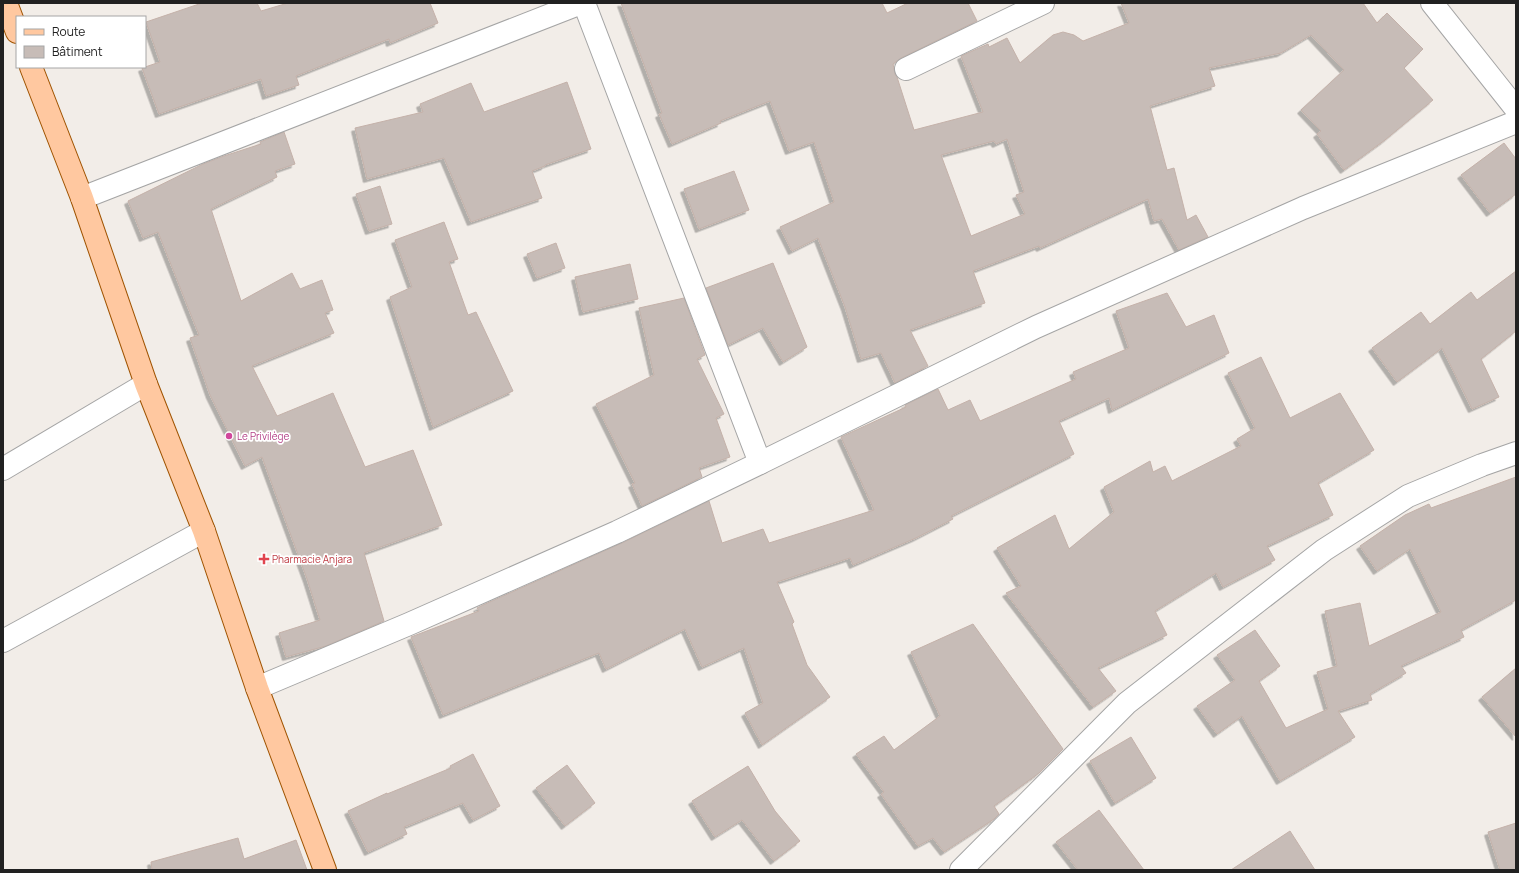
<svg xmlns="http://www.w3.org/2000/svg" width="1519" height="873" viewBox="0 0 1519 873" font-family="Manrope,sans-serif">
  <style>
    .building { fill: #c7bcb7; stroke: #c4b1a9; fill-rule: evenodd; filter: url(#shadow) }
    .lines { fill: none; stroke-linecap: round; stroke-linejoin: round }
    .minor-casing { stroke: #a5a5a5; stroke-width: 24 }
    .major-casing { stroke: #9f5300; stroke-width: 24 }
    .minor { stroke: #fff; stroke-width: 22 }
    .major { stroke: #ffc8a0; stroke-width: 22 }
    .hotel-dot { fill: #d1479c; stroke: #fff; stroke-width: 1.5 }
    .health-dot { fill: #e0444e; stroke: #fff; stroke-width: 1.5 }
    .labels { text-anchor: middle; stroke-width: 3.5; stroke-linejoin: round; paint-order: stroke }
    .hotel-label { font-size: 10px; fill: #b23c85; stroke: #fff; text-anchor: start }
    .health-label { font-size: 10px; fill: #be3a42; stroke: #fff; text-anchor: start }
  </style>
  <defs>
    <filter id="shadow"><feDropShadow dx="-3.5" dy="3.5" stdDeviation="0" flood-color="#0004"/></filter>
  </defs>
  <rect width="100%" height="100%" fill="#f2ede8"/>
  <g class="building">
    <path d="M202,3H257L261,11L288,3H430L438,23L390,43L389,39L296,76L299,85L266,96L261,79L159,114L142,68L160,62L146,22Z"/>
    <path d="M621,3H882L887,13L908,3H968L977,21L901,58L893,64L895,74L897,77L914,130L983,112L961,56L988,44L989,47L1007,38L1020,63L1053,35L1063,32L1074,35L1083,41L1129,23L1121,3H1363L1377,23L1387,13L1423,49L1404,68L1433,100L1385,140L1344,170L1317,134L1321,131L1301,110L1344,70L1311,35L1281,53L1209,68L1215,86L1150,106L1167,170L1174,168L1187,220L1196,215L1208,237L1179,250L1162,219L1154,221L1148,199L1040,248L1039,246L973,271L985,303L910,330L928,366L895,383L881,353L861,359L845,307L818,238L792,251L780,227L834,202L814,142L789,151L770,101L720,121L721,123L672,144L659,114L662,113ZM1007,139L1024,192L1016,195L1025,214L971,236L941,155L994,141L996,144Z"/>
    <path d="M567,82L591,149L545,165V166L532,171L542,198L471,222L444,158L367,179L355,128L423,112L420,104L471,83L484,112Z"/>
    <path d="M284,132L295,164L275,171L277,177L211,209L241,301L292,273L300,289L322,280L333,310L325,313L334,333L252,366L277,416L333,393L365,467L413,450L442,525L364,553L384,621L326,646L286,657L279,633L320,620L307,579L262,457L245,466L210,395L190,338L199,335L158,232L143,238L128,201L203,164L224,156L261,144L260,142Z"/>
    <path d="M1504,143L1516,159V194L1490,213L1461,175Z"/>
    <path d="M734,171L749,210L699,229L684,189Z"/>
    <path d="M380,186L392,224L369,231L356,194Z"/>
    <path d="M444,222L458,259L449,262L468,315L476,312L513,391L433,427L390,297L412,287L395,240Z"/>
    <path d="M556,243L565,268L537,278L527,254Z"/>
    <path d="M773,263L807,347L783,362L763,328L728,345L706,288Z"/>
    <path d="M630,264L638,299L583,312L575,277Z"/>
    <path d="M1516,271V331L1481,359L1499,397L1472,409L1442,348L1397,382L1372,348L1421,312L1430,324L1471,292L1477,300Z"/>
    <path d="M1167,293L1186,327L1214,315L1229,353L1112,410L1109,398L1059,421L1074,454L951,516L953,519L916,538L853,565L850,558L777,582L794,622L792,624L807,665L830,697L762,745L745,713L763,703L744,648L702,667L685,629L606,669L599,653L443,715L411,637L479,611L477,608L483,605L622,543L709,501L722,543L763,529L769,543L874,510L841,437L906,407L905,405L938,389L948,410L970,400L980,421L1076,379L1073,372L1129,348L1116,311Z"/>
    <path d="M684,298L705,355L697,359L724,414L716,418L730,457L699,468L702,477L642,506L632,484L635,483L596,404L654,375L639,308Z"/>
    <path d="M1261,357L1290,418L1340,393L1374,450L1318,483L1333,515L1267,546L1275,560L1223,587L1216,573L1155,611L1167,635L1098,668L1116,691L1093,707L1006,593L1021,586L997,548L1055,515L1069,549L1114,512L1104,487L1150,461L1153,472L1165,466L1172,481L1241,446L1237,439L1255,428L1228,373Z"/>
    <path d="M1516,477V600L1461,630L1464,637L1401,666L1406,673L1370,694L1372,700L1338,711L1355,737L1280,781L1242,716L1217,734L1197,706L1235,680L1217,655L1255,630L1280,666L1259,681L1286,728L1328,709L1317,672L1337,666L1325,611L1360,603L1369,646L1441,612L1410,549L1377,571L1360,546L1405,515L1429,504L1431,508Z"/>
    <path d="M973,624L1063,749L1039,773L994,806L999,814L994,819L944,852L933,838L918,846L881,794L884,792L856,754L884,736L894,750L940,716L911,652Z"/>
    <path d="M1516,668V737L1482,697Z"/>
    <path d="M1131,737L1156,778L1115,803L1090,761Z"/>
    <path d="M473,754L500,806L473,820L463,803L404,827L407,834L368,852L348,811L387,793V794L451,768L450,766Z"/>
    <path d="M567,765L595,803L565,826L536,788Z"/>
    <path d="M748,766L775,811L800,841L774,861L742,820L715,837L692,801Z"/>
    <path d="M1099,810L1144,870H1078L1056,842Z"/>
    <path d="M1516,823V870H1500L1488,832Z"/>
    <path d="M1290,831L1315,870H1231Z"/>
    <path d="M238,838L244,859L296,840L307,870H152L151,862Z"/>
  </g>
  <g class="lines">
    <defs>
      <g id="minor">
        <path d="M584,3L760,463"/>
        <path d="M1432,3L1516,109"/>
        <path d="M906,69L1043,3"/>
        <path d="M82,198L581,3"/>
        <path d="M3,469L146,384"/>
        <path d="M3,641L204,531"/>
        <path d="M257,688L409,624L617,532L760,463L1036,327L1303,208L1516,122"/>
        <path d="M961,870L1127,703L1324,550L1408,496L1482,465L1516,453"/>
      </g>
      <g id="major">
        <path d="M6,3L17,32"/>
        <path d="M31,67L82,198L146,384L204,531L257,688L325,870"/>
      </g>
    </defs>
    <use href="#minor" class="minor-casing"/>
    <use href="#major" class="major-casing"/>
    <use href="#minor" class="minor"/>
    <use href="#major" class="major"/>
  </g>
  <circle class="hotel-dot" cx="229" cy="436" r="4"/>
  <path class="health-dot" d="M262 553h4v4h4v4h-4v4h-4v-4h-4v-4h4z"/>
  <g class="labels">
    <g class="hotel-label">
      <text x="237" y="440">Le Privilège</text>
    </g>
    <g class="health-label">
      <text x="272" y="563">Pharmacie Anjara</text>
    </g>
  </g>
  <rect width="1519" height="873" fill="none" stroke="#212121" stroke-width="8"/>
  <rect x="16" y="16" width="130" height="52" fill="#ffffff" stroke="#a6a6a6"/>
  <rect x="24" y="29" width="20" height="6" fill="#ffc8a0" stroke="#a6a6a6"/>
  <text x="52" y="36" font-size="12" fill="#212121">Route</text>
  <rect x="24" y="46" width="20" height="12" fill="#c7bcb7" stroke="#a6a6a6"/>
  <text x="52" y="56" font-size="12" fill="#212121">Bâtiment</text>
</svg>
